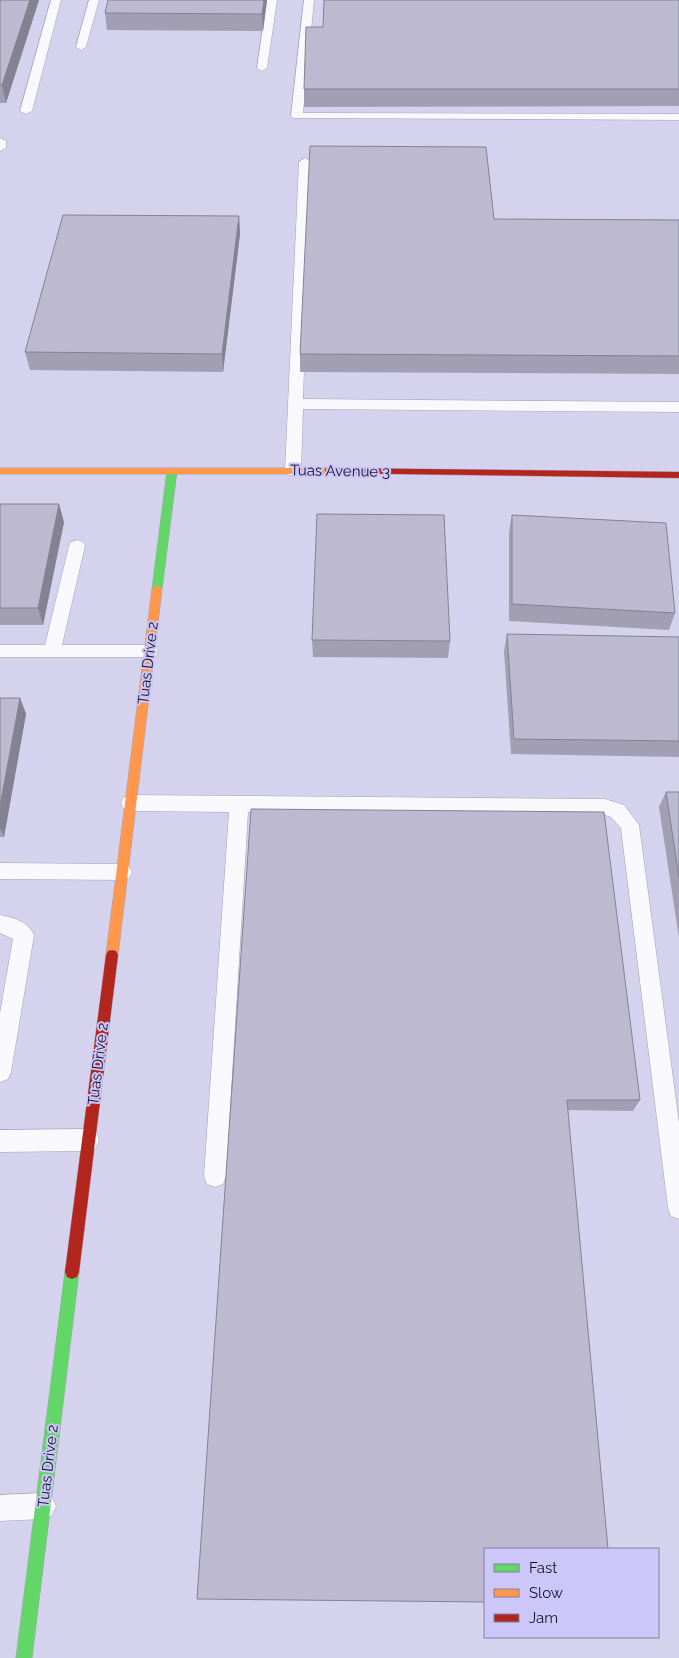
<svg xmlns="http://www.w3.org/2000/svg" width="679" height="1658" viewBox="0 0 679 1658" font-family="Raleway,sans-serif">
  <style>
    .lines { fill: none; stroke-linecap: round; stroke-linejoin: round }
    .lane-casing { stroke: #a4a0b7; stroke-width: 1 }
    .fast-casing { stroke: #a4a0b7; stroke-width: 1 }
    .slow-casing { stroke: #a4a0b7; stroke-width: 1 }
    .jam-casing { stroke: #a4a0b7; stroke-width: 1 }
    .lane { fill: #f9f8fc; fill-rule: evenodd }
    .fast { fill: #63d668; fill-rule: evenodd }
    .slow { fill: #ff974d; fill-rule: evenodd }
    .jam { fill: #b3261e; fill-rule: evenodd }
    .wall { fill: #a29fb4 }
    .shaded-wall { fill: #848292 }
    .building { fill: #bcb9d1; stroke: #848292 }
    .labels { text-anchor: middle; stroke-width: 4; stroke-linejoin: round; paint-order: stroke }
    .street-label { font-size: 15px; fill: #161228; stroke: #ccc7f8 }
  </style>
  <rect width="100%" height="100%" fill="#d5d2ed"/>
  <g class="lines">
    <defs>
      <g id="lane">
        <path d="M51,0H61L32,111L26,114L20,111Z"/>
        <path d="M89,0H99L86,47L81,50L76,47Z"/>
        <path d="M267,0H277L267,68L262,71L257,68Z"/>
        <path d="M304,0H314L303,113L679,114V120L293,118L291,116Z"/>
        <path d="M0,138L6,141V148L0,151Z"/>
        <path d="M305,158L311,162L303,399L679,402V412L303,409L301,471L298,475H288L285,471L299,162Z"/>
        <path d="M77,540L83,542L85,546L62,645H150L156,646L158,651L156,656L150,657H0V645H45L69,546L71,542Z"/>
        <path d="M130,795L605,799L624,805L639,825L679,1123V1219L671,1216L668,1208L621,828L611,817L605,815L248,812L226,1176L223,1184L215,1187L207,1184L204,1176L229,812L130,811L123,808L121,803L123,798Z"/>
        <path d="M0,863L122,864L129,866L132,872L129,878L122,880L0,879Z"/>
        <path d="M0,915C14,918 28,921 34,935L11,1072L8,1079L0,1082V1013L13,939L0,933Z"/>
        <path d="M88,1129L96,1132L99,1140L96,1148L88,1151L0,1152V1130Z"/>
        <path d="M43,1493L52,1497L56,1506L52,1515L43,1519L0,1521V1495Z"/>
      </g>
      <g id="fast">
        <path d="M172,468L177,471L162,589L157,593L152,589L167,471Z"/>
        <path d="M72,1265L77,1267L79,1272L32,1658H16L65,1272L67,1267Z"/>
      </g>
      <g id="slow">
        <path d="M0,468H328L333,471L328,474H0Z"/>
        <path d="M157,585L162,589L118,955L116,959L112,960L108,959L106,955L152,589Z"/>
      </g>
      <g id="jam">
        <path d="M328,468L679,472V478L325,473V469Z"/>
        <path d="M112,950L116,951L118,955L79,1272L77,1277L72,1279L67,1277L65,1272L106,955L108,951Z"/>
      </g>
    </defs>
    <use href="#lane" class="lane-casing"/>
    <use href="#fast" class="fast-casing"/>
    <use href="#slow" class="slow-casing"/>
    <use href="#jam" class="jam-casing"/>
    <use href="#lane" class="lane"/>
    <use href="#fast" class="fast"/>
    <use href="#slow" class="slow"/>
    <use href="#jam" class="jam"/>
  </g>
  <g class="wall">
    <path d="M0,0H39L6,103H0Z"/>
    <path d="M108,0H267L263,31L107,30L105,13Z"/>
    <path d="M679,0V106L304,107V89L323,27Z"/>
    <path d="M239,216L240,234L223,372L30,370L25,352Z"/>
    <path d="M494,219L679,220V374L300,372V354Z"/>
    <path d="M0,504L64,522L43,625H0Z"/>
    <path d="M512,515L675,613L669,630L509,621V532Z"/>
    <path d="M507,634L679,637V757L511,754L504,651Z"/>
    <path d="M312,640L450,641L448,658L313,657Z"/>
    <path d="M0,698H20L26,714L4,837H0Z"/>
    <path d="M666,792H679V938L659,807Z"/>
    <path d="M251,809L640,1100L633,1111L567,1110Z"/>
  </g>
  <g class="shaded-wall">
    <path d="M30,0H39L6,103L2,85Z"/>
    <path d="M264,0H267L263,31L262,14Z"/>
    <path d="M239,216L240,234L223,372L222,354Z"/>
    <path d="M59,504L64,522L43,625L38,608Z"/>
    <path d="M20,698L26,714L4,837L0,828V806Z"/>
  </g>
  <g class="building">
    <path d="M0,0H30L2,85H0Z"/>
    <path d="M108,0H264L262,14L105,13Z"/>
    <path d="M324,0H679V89H304L306,27H323Z"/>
    <path d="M310,146L486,147L494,219L679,220V356L300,354Z"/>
    <path d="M63,215L239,216L222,354L25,352Z"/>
    <path d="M0,504H59L38,608H0Z"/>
    <path d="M317,514L444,515L450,641L312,640Z"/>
    <path d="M512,515L666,523L675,613L512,604Z"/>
    <path d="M507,634L679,637V741L514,739Z"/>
    <path d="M0,698H20L0,806Z"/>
    <path d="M666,792H679V877Z"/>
    <path d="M251,809L604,812L640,1100H567L608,1549H485V1602L197,1599Z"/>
  </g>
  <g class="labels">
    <g class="street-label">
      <text transform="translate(340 471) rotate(1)" y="5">Tuas Avenue 3</text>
      <text transform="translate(148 663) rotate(-83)" y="5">Tuas Drive 2</text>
      <text transform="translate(98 1064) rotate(-83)" y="5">Tuas Drive 2</text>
      <text transform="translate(48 1466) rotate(-83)" y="5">Tuas Drive 2</text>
    </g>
  </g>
  <rect x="484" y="1548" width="175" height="90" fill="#ccc7f8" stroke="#837fa5"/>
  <rect x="494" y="1564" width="25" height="8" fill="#63d668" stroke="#837fa5"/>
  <text x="529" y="1573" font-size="15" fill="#161228">Fast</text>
  <rect x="494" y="1589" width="25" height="8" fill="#ff974d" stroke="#837fa5"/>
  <text x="529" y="1598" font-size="15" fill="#161228">Slow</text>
  <rect x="494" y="1614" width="25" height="8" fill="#b3261e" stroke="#837fa5"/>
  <text x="529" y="1623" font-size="15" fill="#161228">Jam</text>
</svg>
